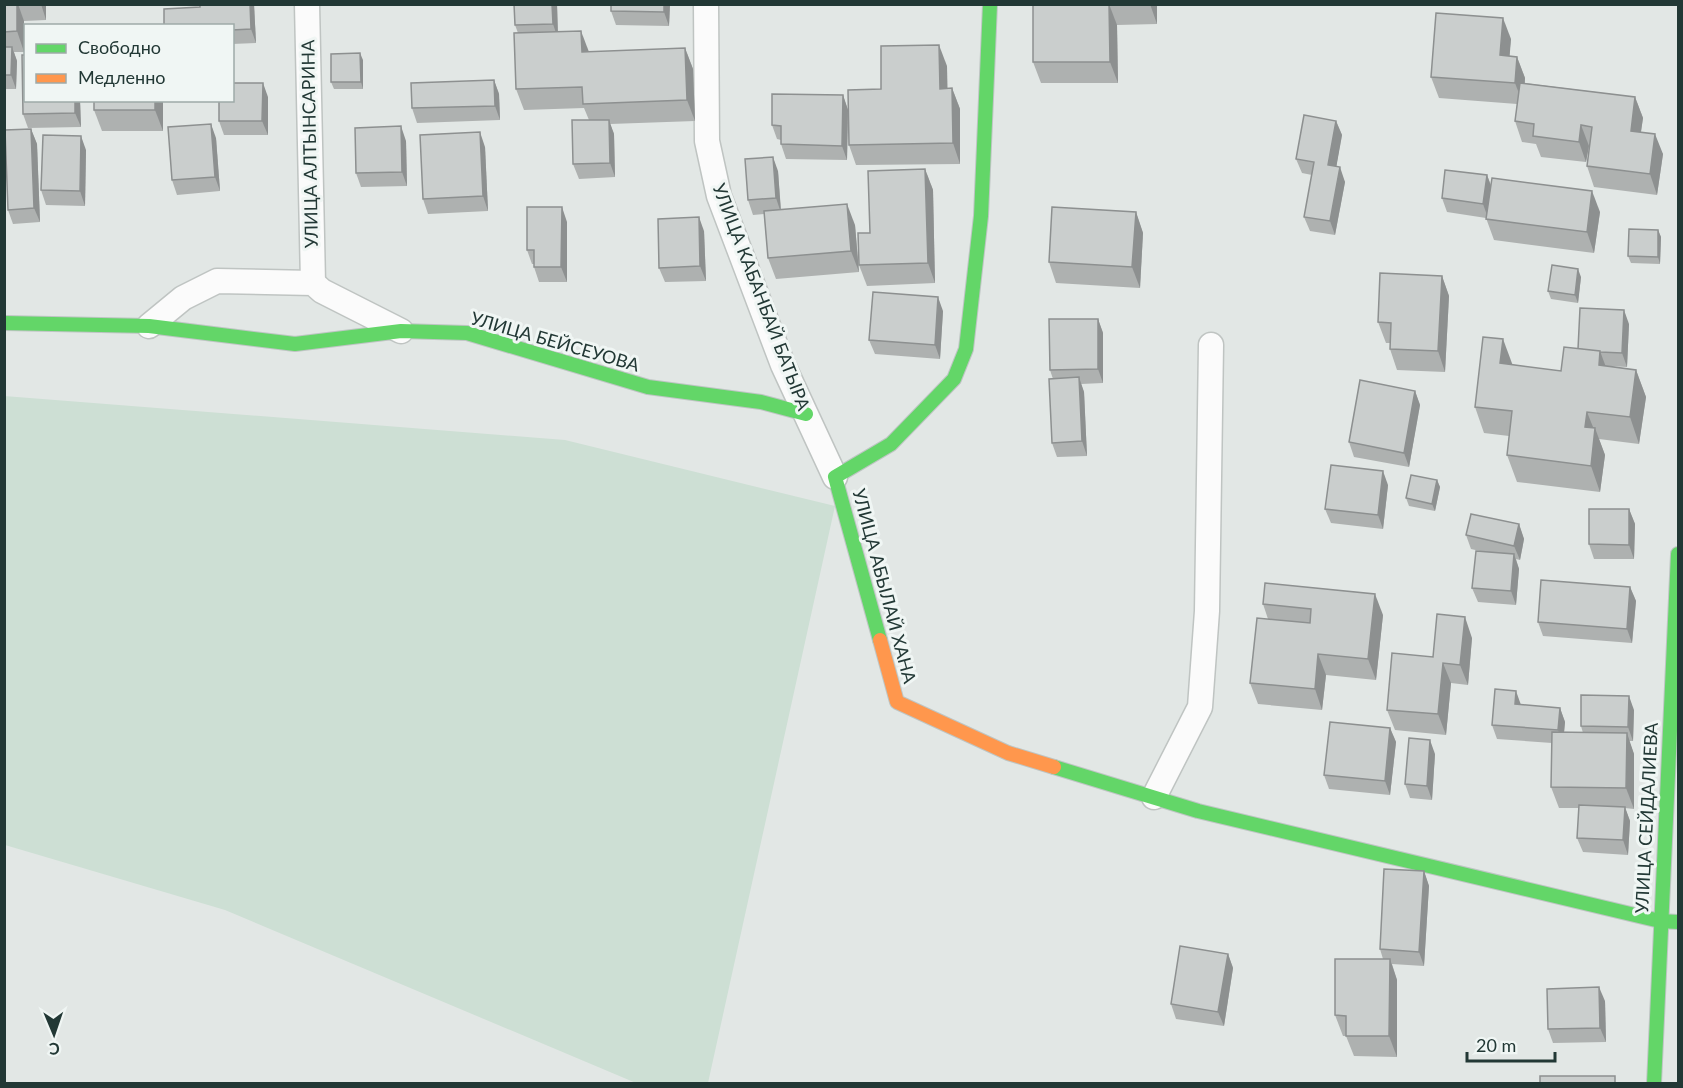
<svg xmlns="http://www.w3.org/2000/svg" width="1683" height="1088" viewBox="0 0 1683 1088" font-family="Lato,sans-serif">
  <style>
    .green { fill: #cddfd4 }
    .lines { fill: none; stroke-linecap: round; stroke-linejoin: round }
    .street-casing { stroke: #bfc4c2; stroke-width: 27 }
    .fast-casing { stroke: #bec5c3; stroke-width: 16 }
    .slow-casing { stroke: #bec5c3; stroke-width: 16 }
    .street { stroke: #fbfbfb; stroke-width: 24 }
    .fast { stroke: #63d668; stroke-width: 14 }
    .slow { stroke: #ff974d; stroke-width: 14 }
    .wall { fill: #aeb1b0 }
    .shaded-wall { fill: #8d9090 }
    .building { fill: #cacecd; stroke: #8d9090; stroke-width: 1.5 }
    .labels { text-anchor: middle; stroke-width: 6; stroke-linejoin: round; paint-order: stroke }
    .street-label { font-size: 18px; fill: #223835; stroke: #f0f6f4 }
  </style>
  <rect width="100%" height="100%" fill="#e2e7e5"/>
  <path class="green" d="M4,396L565,440L835,506L708,1083H636L225,910L5,845Z"/>
  <g class="lines">
    <defs>
      <g id="street">
        <path d="M307,4L313,283"/>
        <path d="M706,4L707,141L719,196L783,365L835,477"/>
        <path d="M149,326L183,298L217,281L313,283L322,291L401,331"/>
        <path d="M1154,797L1200,707L1207,611L1211,345"/>
      </g>
      <g id="fast">
        <path d="M4,323L149,326L295,344L401,331L467,333L648,387L761,402L806,414"/>
        <path d="M880,640L835,477L891,444L954,379L966,349L981,216L990,4"/>
        <path d="M1054,767L1198,811L1660,921L1678,922"/>
        <path d="M1654,1084L1678,554"/>
      </g>
      <path id="slow" d="M880,640L897,702L1008,753L1054,767"/>
    </defs>
    <use href="#street" class="street-casing"/>
    <use href="#fast" class="fast-casing"/>
    <use href="#slow" class="slow-casing"/>
    <use href="#street" class="street"/>
    <use href="#fast" class="fast"/>
    <use href="#slow" class="slow"/>
  </g>
  <g class="wall">
    <path d="M4,4H46V20L24,21V52H14L17,61L16,89H4Z"/>
    <path d="M254,4L256,43L232,44V26Z"/>
    <path d="M514,4H557L558,32L589,52L685,48L693,69L695,121L610,124L614,134L615,177L579,179L573,164L589,120L584,108L524,110L516,89L518,33L515,25Z"/>
    <path d="M670,4L669,26L616,25L611,11Z"/>
    <path d="M1033,4H1157V24L1117,25L1118,83H1041L1033,62Z"/>
    <path d="M1511,39L1509,56L1517,57L1525,78V83L1635,97L1643,118L1641,132L1663,154L1657,195L1594,187L1587,166L1589,146L1586,162L1541,157L1536,144L1522,142L1515,121L1517,104L1439,98L1431,77Z"/>
    <path d="M363,60V89H334L331,82Z"/>
    <path d="M947,66V88H952L960,109V164L856,165L849,145L881,89Z"/>
    <path d="M494,80L499,94L500,120L417,123L412,108Z"/>
    <path d="M843,95L848,110L847,160L786,159L781,144V140L777,139L772,125Z"/>
    <path d="M268,97V135H224L219,121Z"/>
    <path d="M80,100L81,127L28,128L23,114Z"/>
    <path d="M94,100H163V131H102L94,110Z"/>
    <path d="M1336,121L1342,135L1336,167L1345,182L1335,235L1310,231L1304,217L1312,175L1302,173L1296,159Z"/>
    <path d="M31,129L37,144L40,222L13,224L8,210Z"/>
    <path d="M216,138L220,191L177,195L172,180Z"/>
    <path d="M406,141L407,186L361,187L356,173Z"/>
    <path d="M485,147L488,211L428,214L423,199Z"/>
    <path d="M86,150L85,206L46,205L41,190Z"/>
    <path d="M925,169L933,190L935,283L867,286L859,265L870,233Z"/>
    <path d="M778,171L781,210L855,225L859,272L776,279L768,258L764,214L753,215L748,200Z"/>
    <path d="M1487,175L1491,185L1600,212L1594,253L1494,240L1486,218L1447,212L1442,198Z"/>
    <path d="M1136,212L1143,233L1140,288L1056,283L1049,262Z"/>
    <path d="M567,222V282H539L534,267V264H532L527,250Z"/>
    <path d="M1658,230L1661,237L1660,264L1631,263L1628,256Z"/>
    <path d="M704,231L706,281L665,282L659,268Z"/>
    <path d="M1442,276L1449,296L1445,372L1397,370L1390,349V343H1386L1378,322Z"/>
    <path d="M1581,277L1578,303L1551,299L1548,291Z"/>
    <path d="M943,311L940,359L875,354L869,340Z"/>
    <path d="M1098,319L1103,333V383L1081,384L1084,392L1087,456L1057,457L1052,443L1053,379L1050,370Z"/>
    <path d="M1629,324L1627,367L1609,366L1636,370L1646,397L1639,444L1599,439L1605,455L1600,492L1517,482L1507,455L1509,436L1484,433L1475,407L1512,365L1561,371L1578,349Z"/>
    <path d="M1415,391L1420,405L1409,467L1354,457L1349,442Z"/>
    <path d="M1437,480L1440,487L1435,511L1409,506L1406,498Z"/>
    <path d="M1388,485L1383,529L1331,523L1325,509Z"/>
    <path d="M1629,509L1635,524L1634,559H1594L1589,544Z"/>
    <path d="M1519,524L1524,539L1520,560L1516,559L1519,569L1516,605L1478,602L1472,588L1480,551L1471,549L1466,535Z"/>
    <path d="M1630,587L1636,601L1632,643L1543,636L1538,622Z"/>
    <path d="M1263,604L1383,615L1376,680L1326,675L1322,710L1258,704L1250,683L1268,619Z"/>
    <path d="M1472,638L1468,685L1451,683L1446,735L1395,730L1387,710L1433,657Z"/>
    <path d="M1521,705L1560,708L1565,722L1564,732L1583,733L1581,726L1634,710L1633,741H1629L1634,754V809L1625,808L1630,821L1628,855L1583,852L1577,838L1579,808H1559L1551,787L1552,743L1497,739L1492,725Z"/>
    <path d="M1390,728L1396,742L1390,795L1329,789L1324,775Z"/>
    <path d="M1435,754L1432,800L1410,798L1405,784Z"/>
    <path d="M1424,871L1429,886L1424,966L1392,964L1397,980V1057L1354,1056L1346,1036H1343L1335,1015L1383,959L1380,949Z"/>
    <path d="M1228,954L1233,968L1224,1026L1176,1019L1171,1004Z"/>
    <path d="M1605,1001L1606,1042L1553,1043L1548,1029Z"/>
  </g>
  <g class="shaded-wall">
    <path d="M17,4H18L24,21V52L17,31Z"/>
    <path d="M41,4H46V20Z"/>
    <path d="M250,4H254L256,43L251,29Z"/>
    <path d="M552,4H557L558,39L553,24Z"/>
    <path d="M664,4H670L669,26L664,12Z"/>
    <path d="M1109,4L1117,25L1118,83L1110,62Z"/>
    <path d="M1150,4H1157V24Z"/>
    <path d="M1503,18L1511,39L1508,76L1500,55Z"/>
    <path d="M581,31L589,52H582Z"/>
    <path d="M939,45L947,66L948,109L940,89Z"/>
    <path d="M12,47L17,61L16,89L11,75Z"/>
    <path d="M685,48L693,69L695,121L687,100Z"/>
    <path d="M360,53L363,60V89L361,82Z"/>
    <path d="M1517,57L1525,78L1523,104L1515,83Z"/>
    <path d="M494,80L499,94L500,120L495,106Z"/>
    <path d="M263,83L268,97V135L262,121Z"/>
    <path d="M952,88L960,109V164L953,143Z"/>
    <path d="M843,95L848,110L847,160L842,146Z"/>
    <path d="M1635,97L1643,118L1638,151L1631,131Z"/>
    <path d="M75,100H80L81,127L75,113Z"/>
    <path d="M155,100H163V131L155,110Z"/>
    <path d="M609,120L614,134L615,177L610,163Z"/>
    <path d="M1336,121L1342,135L1334,180L1328,165Z"/>
    <path d="M211,124L216,138L220,191L215,177Z"/>
    <path d="M1581,125L1589,146L1586,162L1579,142Z"/>
    <path d="M401,126L406,141L407,186L402,172Z"/>
    <path d="M31,129L37,144L40,222L34,208Z"/>
    <path d="M480,132L485,147L488,211L483,196Z"/>
    <path d="M1655,134L1663,154L1657,195L1650,174Z"/>
    <path d="M81,136L86,150L85,206L80,191Z"/>
    <path d="M773,157L778,171L781,213L776,198Z"/>
    <path d="M1340,167L1345,182L1335,235L1330,221Z"/>
    <path d="M925,169L933,190L935,283L928,263Z"/>
    <path d="M1487,175L1492,189L1488,218L1483,204Z"/>
    <path d="M1592,191L1600,212L1594,253L1587,232Z"/>
    <path d="M847,204L855,225L859,272L851,251Z"/>
    <path d="M562,207L567,222V282L561,267Z"/>
    <path d="M1136,212L1143,233L1140,288L1132,267Z"/>
    <path d="M699,217L704,231L706,281L700,266Z"/>
    <path d="M1658,230L1661,237L1660,264L1658,257Z"/>
    <path d="M1578,269L1581,277L1578,303L1575,295Z"/>
    <path d="M1442,276L1449,296L1445,372L1438,351Z"/>
    <path d="M938,297L943,311L940,359L935,345Z"/>
    <path d="M1624,310L1629,324L1627,367L1622,353Z"/>
    <path d="M1098,319L1103,333V383L1098,369Z"/>
    <path d="M1503,339L1513,366L1500,363Z"/>
    <path d="M1600,351L1610,378L1599,365Z"/>
    <path d="M1636,370L1646,397L1639,444L1630,417Z"/>
    <path d="M1079,377L1084,392L1087,456L1082,441Z"/>
    <path d="M1415,391L1420,405L1409,467L1404,453Z"/>
    <path d="M1587,412L1595,432V428L1605,455L1600,492L1591,466L1585,427Z"/>
    <path d="M1383,471L1388,485L1383,529L1378,515Z"/>
    <path d="M1437,480L1440,487L1435,511L1432,504Z"/>
    <path d="M1629,509L1635,524L1634,559L1629,545Z"/>
    <path d="M1519,524L1524,539L1520,560L1514,546Z"/>
    <path d="M1514,554L1519,569L1516,605L1511,591Z"/>
    <path d="M1630,587L1636,601L1632,643L1627,629Z"/>
    <path d="M1375,594L1383,615L1376,680L1368,659Z"/>
    <path d="M1465,617L1472,638L1468,685L1460,665Z"/>
    <path d="M1318,654L1326,675L1322,710L1315,689Z"/>
    <path d="M1443,663L1451,683L1446,735L1438,714Z"/>
    <path d="M1516,691L1521,705L1515,704Z"/>
    <path d="M1629,696L1634,710L1633,741L1628,727Z"/>
    <path d="M1560,708L1565,722L1563,744L1558,730Z"/>
    <path d="M1390,728L1396,742L1390,795L1385,781Z"/>
    <path d="M1627,733L1634,754V809L1626,788Z"/>
    <path d="M1430,740L1435,754L1432,800L1427,786Z"/>
    <path d="M1625,807L1630,821L1628,855L1623,840Z"/>
    <path d="M1424,871L1429,886L1424,966L1419,952Z"/>
    <path d="M1228,954L1233,968L1224,1026L1218,1012Z"/>
    <path d="M1390,959L1397,980V1057L1389,1036Z"/>
    <path d="M1599,987L1605,1001L1606,1042L1600,1028Z"/>
  </g>
  <g class="building">
    <path d="M4,4H17V31L4,32Z"/>
    <path d="M200,4H250L251,29L232,30V26H164V9L200,7Z"/>
    <path d="M514,4H552L553,24L515,25Z"/>
    <path d="M611,4H664V12L611,11Z"/>
    <path d="M1033,4H1109L1110,62H1033Z"/>
    <path d="M1436,13L1503,18L1500,55L1517,57L1515,83L1431,77Z"/>
    <path d="M581,31L582,52L685,48L687,100L583,104L582,87L516,89L514,33Z"/>
    <path d="M939,45L940,89L952,88L953,143L849,145L848,90L881,89V46Z"/>
    <path d="M4,47H12L11,75H4Z"/>
    <path d="M360,53L361,82H331V54Z"/>
    <path d="M22,55H26V100H75V113L23,114Z"/>
    <path d="M494,80L495,106L412,108L411,83Z"/>
    <path d="M232,83H263L262,121H219V100H232Z"/>
    <path d="M1520,83L1635,97L1631,131L1655,134L1650,174L1587,166L1592,127L1581,125L1579,142L1533,136L1534,124L1515,121Z"/>
    <path d="M772,94L843,95L842,146L781,144V126L772,125Z"/>
    <rect x="94" y="100" width="61" height="10"/>
    <path d="M1304,115L1336,121L1328,165L1340,167L1330,221L1304,217L1314,162L1296,159Z"/>
    <path d="M572,120H609L610,163L573,164Z"/>
    <path d="M211,124L215,177L172,180L168,127Z"/>
    <path d="M401,126L402,172L356,173L355,128Z"/>
    <path d="M31,129L34,208L8,210L5,130Z"/>
    <path d="M480,132L483,196L423,199L420,135Z"/>
    <path d="M43,135L81,136L80,191L41,190Z"/>
    <path d="M773,157L776,198L748,200L745,159Z"/>
    <path d="M925,169L928,263L859,265L858,233H870L868,171Z"/>
    <path d="M1445,170L1487,175L1483,204L1442,198Z"/>
    <path d="M1492,178L1592,191L1587,232L1486,219Z"/>
    <path d="M847,204L851,251L768,258L764,211Z"/>
    <path d="M527,207H562L561,267H534V250H527Z"/>
    <path d="M1052,207L1136,212L1132,267L1049,262Z"/>
    <path d="M699,217L700,266L659,268L658,219Z"/>
    <path d="M1629,229L1658,230V257L1628,256Z"/>
    <path d="M1552,265L1578,269L1575,295L1548,291Z"/>
    <path d="M1380,273L1442,276L1438,351L1390,349L1391,323L1378,322Z"/>
    <path d="M873,292L938,297L935,345L869,340Z"/>
    <path d="M1580,308L1624,310L1622,353L1600,352L1578,349Z"/>
    <path d="M1049,319H1098V369L1050,370Z"/>
    <path d="M1483,337L1503,339L1500,363L1561,371L1564,347L1600,351L1599,365L1636,370L1630,417L1587,412L1585,427L1595,428L1591,466L1507,455L1512,411L1475,407Z"/>
    <path d="M1079,377L1082,441L1052,443L1049,379Z"/>
    <path d="M1360,380L1415,391L1404,453L1349,442Z"/>
    <path d="M1331,465L1383,471L1378,515L1325,509Z"/>
    <path d="M1411,475L1437,480L1432,504L1406,498Z"/>
    <path d="M1589,509H1629V545L1589,544Z"/>
    <path d="M1471,514L1519,524L1514,546L1466,535Z"/>
    <path d="M1476,551L1514,554L1511,591L1472,588Z"/>
    <path d="M1541,580L1630,587L1627,629L1538,622Z"/>
    <path d="M1265,583L1375,594L1368,659L1318,654L1315,689L1250,683L1257,618L1310,623L1311,609L1263,604Z"/>
    <path d="M1437,614L1465,617L1460,665L1443,663L1438,714L1387,710L1392,653L1433,657Z"/>
    <path d="M1495,689L1516,691L1515,704L1560,708L1558,730L1492,725Z"/>
    <path d="M1581,695L1629,696L1628,727L1581,726Z"/>
    <path d="M1330,722L1390,728L1385,781L1324,775Z"/>
    <path d="M1552,732L1627,733L1626,788L1551,787Z"/>
    <path d="M1409,738L1430,740L1427,786L1405,784Z"/>
    <path d="M1579,805L1625,807L1623,840L1577,838Z"/>
    <path d="M1384,869L1424,871L1419,952L1380,949Z"/>
    <path d="M1180,946L1228,954L1218,1012L1171,1004Z"/>
    <path d="M1335,959H1390L1389,1036H1346V1016L1335,1015Z"/>
    <path d="M1599,987L1600,1028L1548,1029L1547,989Z"/>
    <rect x="1540" y="1076" width="75" height="7"/>
  </g>
  <g class="labels">
    <g class="street-label">
      <text transform="translate(310 144) rotate(-91)" y="6">УЛИЦА АЛТЫНСАРИНА</text>
      <text transform="translate(761 297) rotate(69)" y="6">УЛИЦА КАБАНБАЙ БАТЫРА</text>
      <text transform="translate(555 342) rotate(16)" y="6">УЛИЦА БЕЙСЕУОВА</text>
      <text transform="translate(884 586) rotate(75)" y="6">УЛИЦА АБЫЛАЙ ХАНА</text>
      <text transform="translate(1647 818) rotate(-87)" y="6">УЛИЦА СЕЙДАЛИЕВА</text>
    </g>
  </g>
  <rect width="1683" height="1088" fill="none" stroke="#223835" stroke-width="12"/>
  <rect x="24" y="24" width="210" height="78" fill="#f0f6f4" stroke="#9eaaa8" stroke-width="1.5"/>
  <rect x="36" y="44" width="30" height="9" fill="#63d668" stroke="#9eaaa8" stroke-width="1.5"/>
  <text x="78" y="54" font-size="18" fill="#223835">Свободно</text>
  <rect x="36" y="74" width="30" height="9" fill="#ff974d" stroke="#9eaaa8" stroke-width="1.5"/>
  <text x="78" y="84" font-size="18" fill="#223835">Медленно</text>
  <g transform="translate(54 1034) rotate(178)" stroke="#f0f6f4" stroke-width="4.5" paint-order="stroke">
  <path d="M0-4.5L10 22L0 15L-10 22Z" fill="#223835"/>
  <text y="-9" font-size="16" font-weight="bold" text-anchor="middle" fill="#223835">С</text>
  </g>
  <path d="M1467 1052v9h88v-9" fill="none" stroke="#223835" stroke-width="3"/>
  <text x="1476" y="1052" font-size="18" fill="#223835" stroke="#f0f6f4" stroke-width="4.5" paint-order="stroke">20 m</text>
</svg>
